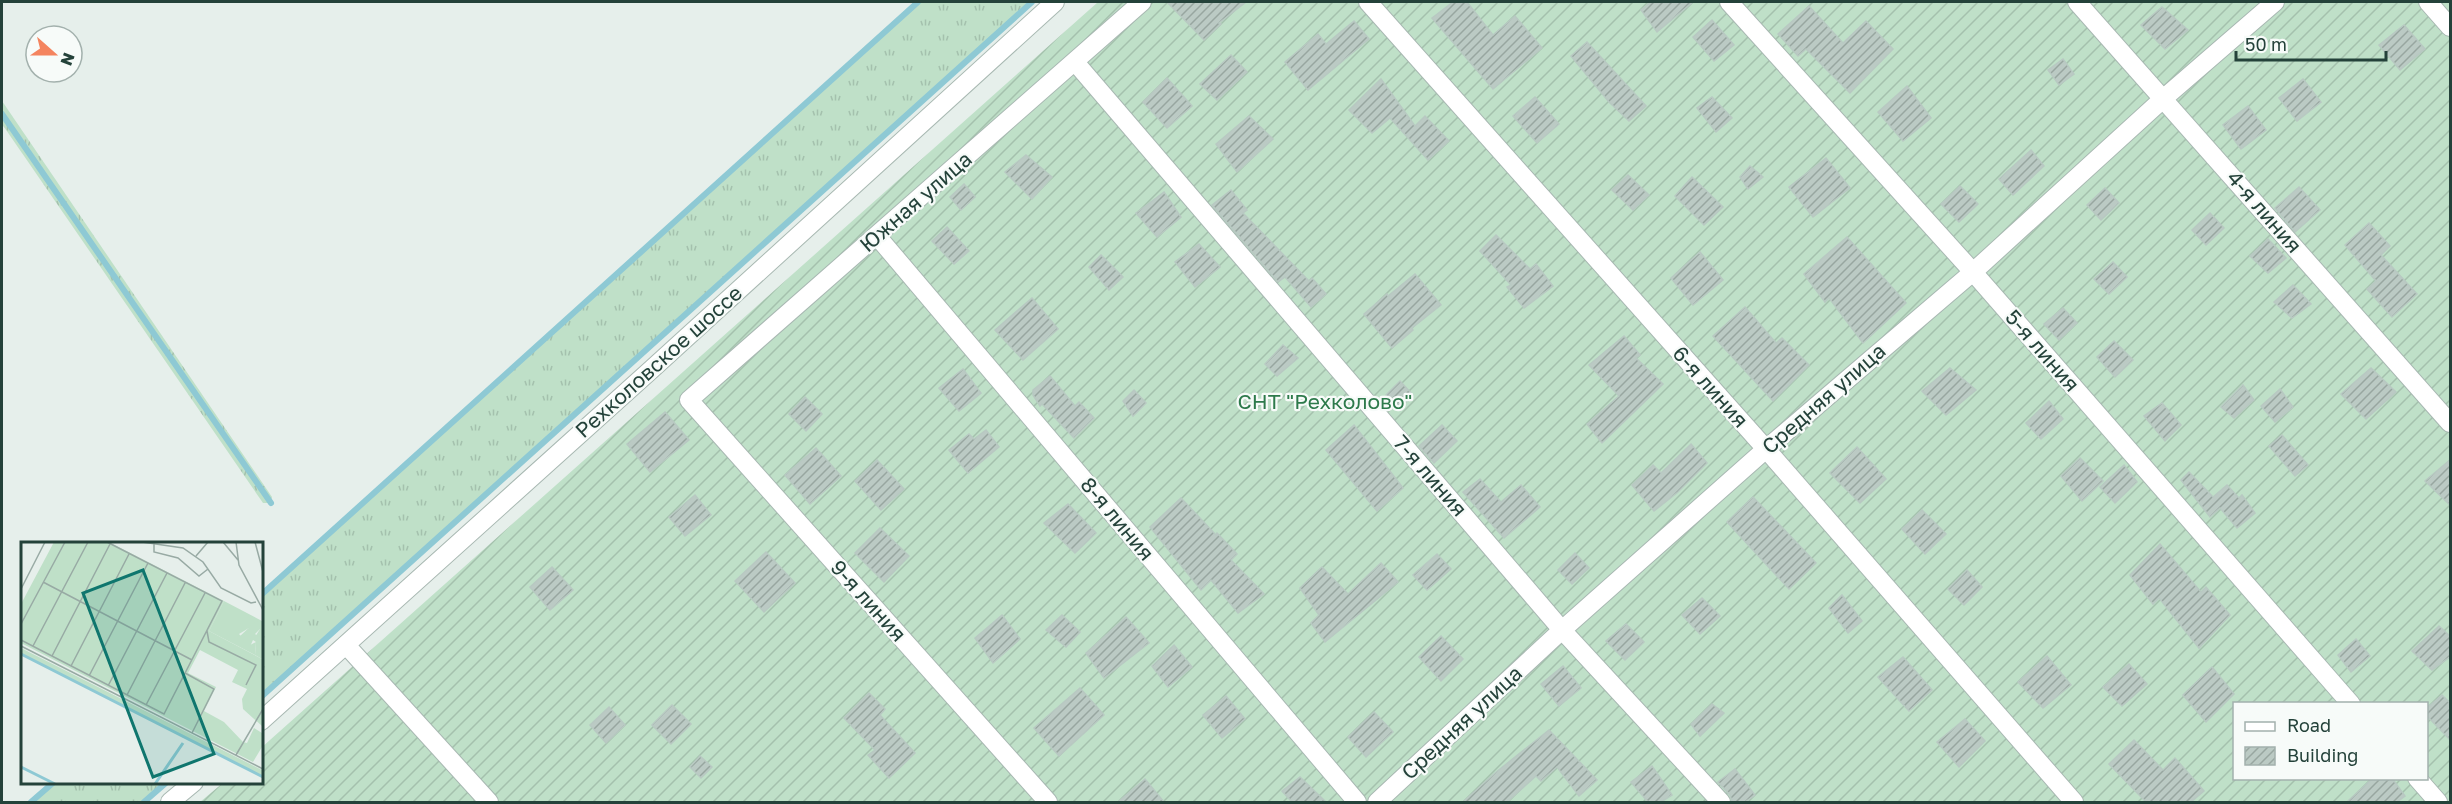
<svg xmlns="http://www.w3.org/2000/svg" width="2452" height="804" viewBox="0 0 2452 804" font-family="'Golos Text',sans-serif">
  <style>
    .grass { fill: url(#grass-tufts) }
    .garden { fill: url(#garden-furrows); fill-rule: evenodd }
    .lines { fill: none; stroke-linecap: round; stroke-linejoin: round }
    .stream { stroke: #8ec9d4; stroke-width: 6 }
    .building { fill: url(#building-hatch); stroke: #b8c9c2; stroke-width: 1.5 }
    .minor-casing { stroke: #a8b8b2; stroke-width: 20 }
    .minor { stroke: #fff; stroke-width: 18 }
    .labels { text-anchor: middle; stroke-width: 4.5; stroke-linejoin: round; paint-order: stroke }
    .street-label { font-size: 21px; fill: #24423a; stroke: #f7fbf9 }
    .park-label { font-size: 21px; fill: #2d7a4b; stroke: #f7fbf9 }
    .inset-river { fill: none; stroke: #8ec9d4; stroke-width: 3 }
    .inset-road { fill: none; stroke: #98aaa4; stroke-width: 1.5 }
    .view { fill: #0f766e; fill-opacity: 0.15; stroke: #0f766e; stroke-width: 3 }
    .inset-edge { fill: none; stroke: #24423a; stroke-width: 3 }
  </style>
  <defs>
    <pattern id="grass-tufts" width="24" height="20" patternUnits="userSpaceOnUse" patternTransform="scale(1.5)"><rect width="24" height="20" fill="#bfe0c8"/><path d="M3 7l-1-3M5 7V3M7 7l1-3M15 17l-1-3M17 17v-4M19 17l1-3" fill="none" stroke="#a4c1ad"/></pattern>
    <pattern id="garden-furrows" width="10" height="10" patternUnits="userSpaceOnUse" patternTransform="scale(1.5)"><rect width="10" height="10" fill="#bfe0c8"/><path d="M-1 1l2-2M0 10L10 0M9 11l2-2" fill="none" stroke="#a4c1ad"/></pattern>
    <pattern id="building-hatch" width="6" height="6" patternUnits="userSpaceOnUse" patternTransform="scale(1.5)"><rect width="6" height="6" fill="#bbcac4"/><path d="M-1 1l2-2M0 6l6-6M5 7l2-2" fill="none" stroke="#98a6a0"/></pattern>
  </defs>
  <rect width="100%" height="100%" fill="#e6efeb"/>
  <g class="grass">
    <path d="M918,2H1032L261,697V595Z"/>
    <path d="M2,101L272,497L271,503H263L2,124Z"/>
    <path d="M54,782H167L144,802H31Z"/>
  </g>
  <path class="garden" d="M1098,2H2450V802H200L224,782H261V748ZM2234,704H2426V778H2234Z"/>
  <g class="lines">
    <g class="stream">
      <path d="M2,114L271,503"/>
      <path d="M261,595L918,2"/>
      <path d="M261,697L1032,2"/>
      <path d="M31,802L54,782"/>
      <path d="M144,802L167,782"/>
    </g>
  </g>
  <g class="building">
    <path d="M1167,2H1246L1219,23L1221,24L1204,40Z"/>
    <path d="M1453,2H1467L1493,35L1515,16L1542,48L1493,89L1432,18Z"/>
    <path d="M1651,2H1693L1657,32L1641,10Z"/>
    <path d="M1809,6L1843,43L1866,21L1893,49L1850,93L1806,49L1798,56L1778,34Z"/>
    <path d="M2162,7L2188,30L2165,49L2141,25Z"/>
    <path d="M1712,20L1734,45L1714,61L1693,37Z"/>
    <path d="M1354,21L1369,39L1308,90L1285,62L1318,34L1326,44Z"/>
    <path d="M2404,25L2425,49L2400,70L2379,45Z"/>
    <path d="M1587,42L1646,106L1629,121L1609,102L1571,56Z"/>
    <path d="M1231,55L1247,72L1217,100L1200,84Z"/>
    <path d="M2063,59L2074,74L2059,85L2048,70Z"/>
    <path d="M1167,78L1192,106L1167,128L1143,102Z"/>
    <path d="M1381,79L1415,126L1425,116L1449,141L1428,160L1390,118L1372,133L1349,110Z"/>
    <path d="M2303,79L2321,102L2297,121L2279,98Z"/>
    <path d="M1907,86L1931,118L1903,141L1878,112Z"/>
    <path d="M1535,97L1559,124L1537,143L1513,116Z"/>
    <path d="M1712,97L1732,118L1716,132L1697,108Z"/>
    <path d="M2248,106L2266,130L2241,149L2223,125Z"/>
    <path d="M1249,116L1273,139L1237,172L1216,144Z"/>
    <path d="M2031,150L2044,166L2013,195L1999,179Z"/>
    <path d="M1026,155L1052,177L1032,199L1005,172Z"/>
    <path d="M1826,158L1850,188L1813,217L1789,187Z"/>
    <path d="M1750,166L1763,177L1748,189L1740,177Z"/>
    <path d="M1628,175L1649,195L1633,210L1612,190Z"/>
    <path d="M1692,177L1723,207L1704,225L1675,196Z"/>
    <path d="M964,184L975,197L961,210L950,197Z"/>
    <path d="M1960,186L1978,204L1959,222L1941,204Z"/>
    <path d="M2299,187L2320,210L2295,232L2275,208Z"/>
    <path d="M2105,188L2119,203L2101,220L2087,205Z"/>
    <path d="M1231,190L1247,210L1243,213L1309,281L1312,278L1326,294L1311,307L1285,277L1278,282L1212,205Z"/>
    <path d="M1164,192L1181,217L1157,237L1136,213Z"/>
    <path d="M2210,213L2224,228L2206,245L2192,230Z"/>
    <path d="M2369,223L2390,246L2381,255L2417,294L2392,317L2367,289L2376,281L2345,245Z"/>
    <path d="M947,227L969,251L954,264L932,241Z"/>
    <path d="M1496,235L1530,269L1536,264L1553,286L1524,308L1507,287L1511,285L1480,251Z"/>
    <path d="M1847,237L1906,303L1863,343L1829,298L1825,302L1804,274Z"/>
    <path d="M2268,239L2286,258L2268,273L2250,256Z"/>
    <path d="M1199,244L1220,267L1195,287L1175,262Z"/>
    <path d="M1700,252L1723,280L1693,305L1671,278Z"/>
    <path d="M1101,255L1123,277L1109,290L1089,267Z"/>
    <path d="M2113,262L2127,277L2109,294L2094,279Z"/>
    <path d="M1415,274L1441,305L1412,328L1413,330L1392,348L1364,314L1387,294L1388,296Z"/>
    <path d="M2293,285L2311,304L2292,318L2274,302Z"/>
    <path d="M1032,298L1058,329L1023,360L995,330Z"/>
    <path d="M1745,307L1776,343L1782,338L1809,365L1773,401L1713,336Z"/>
    <path d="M2063,308L2077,323L2059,340L2044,324Z"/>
    <path d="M1624,336L1640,355L1636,358L1663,384L1602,443L1587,424L1619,396L1589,365Z"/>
    <path d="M2114,341L2133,360L2115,377L2097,357Z"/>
    <path d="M1283,345L1298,358L1277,376L1265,364Z"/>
    <path d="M1950,368L1976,390L1946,415L1922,391Z"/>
    <path d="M2371,368L2396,392L2366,419L2341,394Z"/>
    <path d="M963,369L981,393L959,411L939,388Z"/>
    <path d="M1050,376L1075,406L1079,402L1094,418L1074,438L1042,404L1040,406L1033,395V390Z"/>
    <path d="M1400,381L1413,395L1399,409L1386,395Z"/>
    <path d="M2243,385L2254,400L2234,418L2221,407Z"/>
    <path d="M2280,389L2293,407L2275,422L2261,406Z"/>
    <path d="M1134,390L1146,403L1133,416L1123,401Z"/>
    <path d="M805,397L822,414L806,431L789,414Z"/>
    <path d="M2049,401L2063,419L2041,439L2026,423Z"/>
    <path d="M2162,403L2181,425L2165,441L2144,416Z"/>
    <path d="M665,412L689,440L650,472L627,444Z"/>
    <path d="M1354,425L1403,488L1377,511L1326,450Z"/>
    <path d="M1442,425L1457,441L1434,463L1419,446Z"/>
    <path d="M986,430L999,447L968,473L949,450L969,434L974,439Z"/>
    <path d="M2282,435L2308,465L2295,476L2269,446Z"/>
    <path d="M1691,444L1707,463L1678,492L1654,511L1632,485L1653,465L1661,473Z"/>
    <path d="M1857,447L1886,479L1860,503L1830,473Z"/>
    <path d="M816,448L841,476L810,504L785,475Z"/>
    <path d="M2080,458L2103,481L2082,501L2061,476Z"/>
    <path d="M2451,459V506L2425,481Z"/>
    <path d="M877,460L904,489L881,510L855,481Z"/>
    <path d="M2124,465L2137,482L2115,503L2100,487Z"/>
    <path d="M2189,472L2213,497L2227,485L2239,498L2242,495L2255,513L2237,528L2220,508L2210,517L2181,480Z"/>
    <path d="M1480,479L1501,502L1521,485L1540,507L1504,538L1463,492Z"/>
    <path d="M695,495L711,515L685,536L669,517Z"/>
    <path d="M1753,497L1816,563L1789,589L1727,522Z"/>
    <path d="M1181,498L1216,535L1217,533L1237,554L1231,560L1264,594L1238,613L1211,580L1201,590L1150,527Z"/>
    <path d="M1068,504L1096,533L1075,553L1044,523Z"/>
    <path d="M1922,510L1946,534L1925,554L1902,529Z"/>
    <path d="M880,528L909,556L884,582L855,553Z"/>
    <path d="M2160,544L2201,592L2206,587L2230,615L2199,648L2159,598L2153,604L2130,575Z"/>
    <path d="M766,552L795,583L764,612L735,581Z"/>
    <path d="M1575,553L1589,568L1572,584L1558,570Z"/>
    <path d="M1437,554L1451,569L1427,590L1413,575Z"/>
    <path d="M1381,563L1398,582L1325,642L1311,623L1319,615L1300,588L1322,567L1348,594Z"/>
    <path d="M552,567L573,590L550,610L530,587Z"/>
    <path d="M1967,570L1982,587L1964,605L1948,589Z"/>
    <path d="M1842,595L1862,621L1848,633L1829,608Z"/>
    <path d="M1702,598L1720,616L1700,634L1682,615Z"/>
    <path d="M1002,615L1020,639L993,663L975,638Z"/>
    <path d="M1062,615L1080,632L1066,647L1046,630Z"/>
    <path d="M1126,617L1149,643L1104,678L1086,653Z"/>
    <path d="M1626,624L1644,642L1625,660L1606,641Z"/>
    <path d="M2439,626L2451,637V656L2432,670L2412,651Z"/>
    <path d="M1441,636L1463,659L1441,681L1419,657Z"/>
    <path d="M2356,639L2370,656L2351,672L2338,655Z"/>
    <path d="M1174,645L1192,667L1168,687L1152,666Z"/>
    <path d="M2047,656L2071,685L2043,708L2018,682Z"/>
    <path d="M1903,657L1932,690L1909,711L1878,677Z"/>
    <path d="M2129,664L2147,684L2122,706L2103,687Z"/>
    <path d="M1563,666L1581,688L1559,706L1541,684Z"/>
    <path d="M2212,667L2234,694L2206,722L2183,695Z"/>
    <path d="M1080,688L1104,715L1059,756L1034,728Z"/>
    <path d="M869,693L885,709L880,715L915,753L889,778L868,755L875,750L844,718Z"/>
    <path d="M2442,695L2451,704V741L2427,716V708Z"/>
    <path d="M1226,696L1245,719L1222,738L1203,715Z"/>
    <path d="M1712,704L1724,713L1700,736L1691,724Z"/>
    <path d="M672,705L691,724L671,744L652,725Z"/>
    <path d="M609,707L625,725L606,743L590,725Z"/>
    <path d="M1374,712L1393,732L1366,757L1348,737Z"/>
    <path d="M1965,719L1985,741L1959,767L1937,742Z"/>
    <path d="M1549,730L1597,780L1579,796L1557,767L1541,781L1536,776L1507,802H1463L1495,773Z"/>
    <path d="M2134,740L2163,770L2175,758L2204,791L2191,802H2146L2109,764Z"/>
    <path d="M700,756L712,767L701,778L690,767Z"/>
    <path d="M1652,766L1672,795L1661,802H1648L1631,782Z"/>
    <path d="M1735,769L1755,795L1745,802H1732L1730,795L1718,782Z"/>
    <path d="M1300,777L1326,802H1292L1282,791Z"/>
    <path d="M2373,778H2392L2405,796L2397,802H2347Z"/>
    <path d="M1145,779L1164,802H1118Z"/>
  </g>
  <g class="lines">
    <defs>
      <g id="minor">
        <path d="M1368,2L1766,449L2074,802"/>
        <path d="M1729,2L1973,272L2351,704"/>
        <path d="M2077,2L2450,423"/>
        <path d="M2428,2L2450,27"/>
        <path d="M1075,62L1562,630L1721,802"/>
        <path d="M877,236L1357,802"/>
        <path d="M346,645L489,802"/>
        <path d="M261,721L653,368L1055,2"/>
        <path d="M2417,778L2438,802"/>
        <path d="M170,802L194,782"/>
        <path d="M1048,802L689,400L1142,2"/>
        <path d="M1377,802L1562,630L1766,449L1973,272L2164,98L2275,2"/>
      </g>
    </defs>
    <use href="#minor" class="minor-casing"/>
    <use href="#minor" class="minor"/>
  </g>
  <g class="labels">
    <g class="street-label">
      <text transform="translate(916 202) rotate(-41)" y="7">Южная улица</text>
      <text transform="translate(2264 212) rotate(49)" y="7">4-я линия</text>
      <text transform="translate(2042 351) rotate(49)" y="7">5-я линия</text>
      <text transform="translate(659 362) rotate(-42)" y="7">Рехколовское шоссе</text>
      <text transform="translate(1710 387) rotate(48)" y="7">6-я линия</text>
      <text transform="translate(1824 399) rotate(-41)" y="7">Средняя улица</text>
      <text transform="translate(1430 476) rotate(49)" y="7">7-я линия</text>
      <text transform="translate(1117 519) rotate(50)" y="7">8-я линия</text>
      <text transform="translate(868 601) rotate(48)" y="7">9-я линия</text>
      <text transform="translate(1462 723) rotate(-43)" y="7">Средняя улица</text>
    </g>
    <g class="park-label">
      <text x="1325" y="409">СНТ "Рехколово"</text>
    </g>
  </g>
  <g transform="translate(21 542)">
    <rect width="242" height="242" fill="#e6efeb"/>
    <path d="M203,59L241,79V97L234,95L239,87L228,86L218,92L229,103L235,100L234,113L188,89ZM0,106L241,228V235L0,112Z" fill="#bfe0c8"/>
    <path d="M236,78L241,85L234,92L241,97V117L234,113L235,100L232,98L228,107L217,96Z" fill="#bfe0c8"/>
    <path d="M33,0H88L203,59L188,89L241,117V184L222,167L221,157L226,147L211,140L217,128L179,108L167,131L195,145L183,169L203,180L222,200L226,201L233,186L241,191V205L232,220L0,101V62Z" fill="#bfe0c8"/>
    <path class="inset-river" d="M0,112L242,235M0,225L34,242M134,242L162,201"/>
    <path class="inset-road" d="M121,0L162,6L182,20L200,46L230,61L235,60M202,0L217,18M215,0L218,23L242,68M234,0L242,30M133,1V10L157,16L178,34L187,27M175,14L187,0M22,40L171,118M0,47L24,0M0,82L44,0M186,89L188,100L235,123L225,143M0,98L143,172L201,59L86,0M0,104L242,227M12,104L67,0M31,114L89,2M50,124L108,12M164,131L193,147L171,191M68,134L127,21M87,144L146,31M106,153L164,41M125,163L184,51M215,213L242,167"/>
    <path class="view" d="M122,28L193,212L132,235L62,51Z"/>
    <rect width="242" height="242" class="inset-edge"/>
  </g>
  <rect width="2452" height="804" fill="none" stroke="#24423a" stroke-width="6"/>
  <rect x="2233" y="702" width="195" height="78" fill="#f7fbf9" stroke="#a3b1ad" stroke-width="1.5"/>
  <rect x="2245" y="722" width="30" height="9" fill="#ffffff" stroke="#a3b1ad" stroke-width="1.5"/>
  <text x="2287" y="732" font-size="18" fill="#24423a">Road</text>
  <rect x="2245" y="747" width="30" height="18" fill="url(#building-hatch)" stroke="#a3b1ad" stroke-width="1.5"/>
  <text x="2287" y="762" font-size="18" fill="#24423a">Building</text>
  <g transform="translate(54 54) rotate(111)"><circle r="28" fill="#f7fbf9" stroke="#a3b1ad" stroke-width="1.5"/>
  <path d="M0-4.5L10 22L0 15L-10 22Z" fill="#f4845f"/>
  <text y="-9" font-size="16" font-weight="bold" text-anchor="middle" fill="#24423a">N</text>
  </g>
  <path d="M2236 51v9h150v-9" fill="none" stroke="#24423a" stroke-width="3"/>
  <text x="2245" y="51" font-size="18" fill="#24423a" stroke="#f7fbf9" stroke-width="4.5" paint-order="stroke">50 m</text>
</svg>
